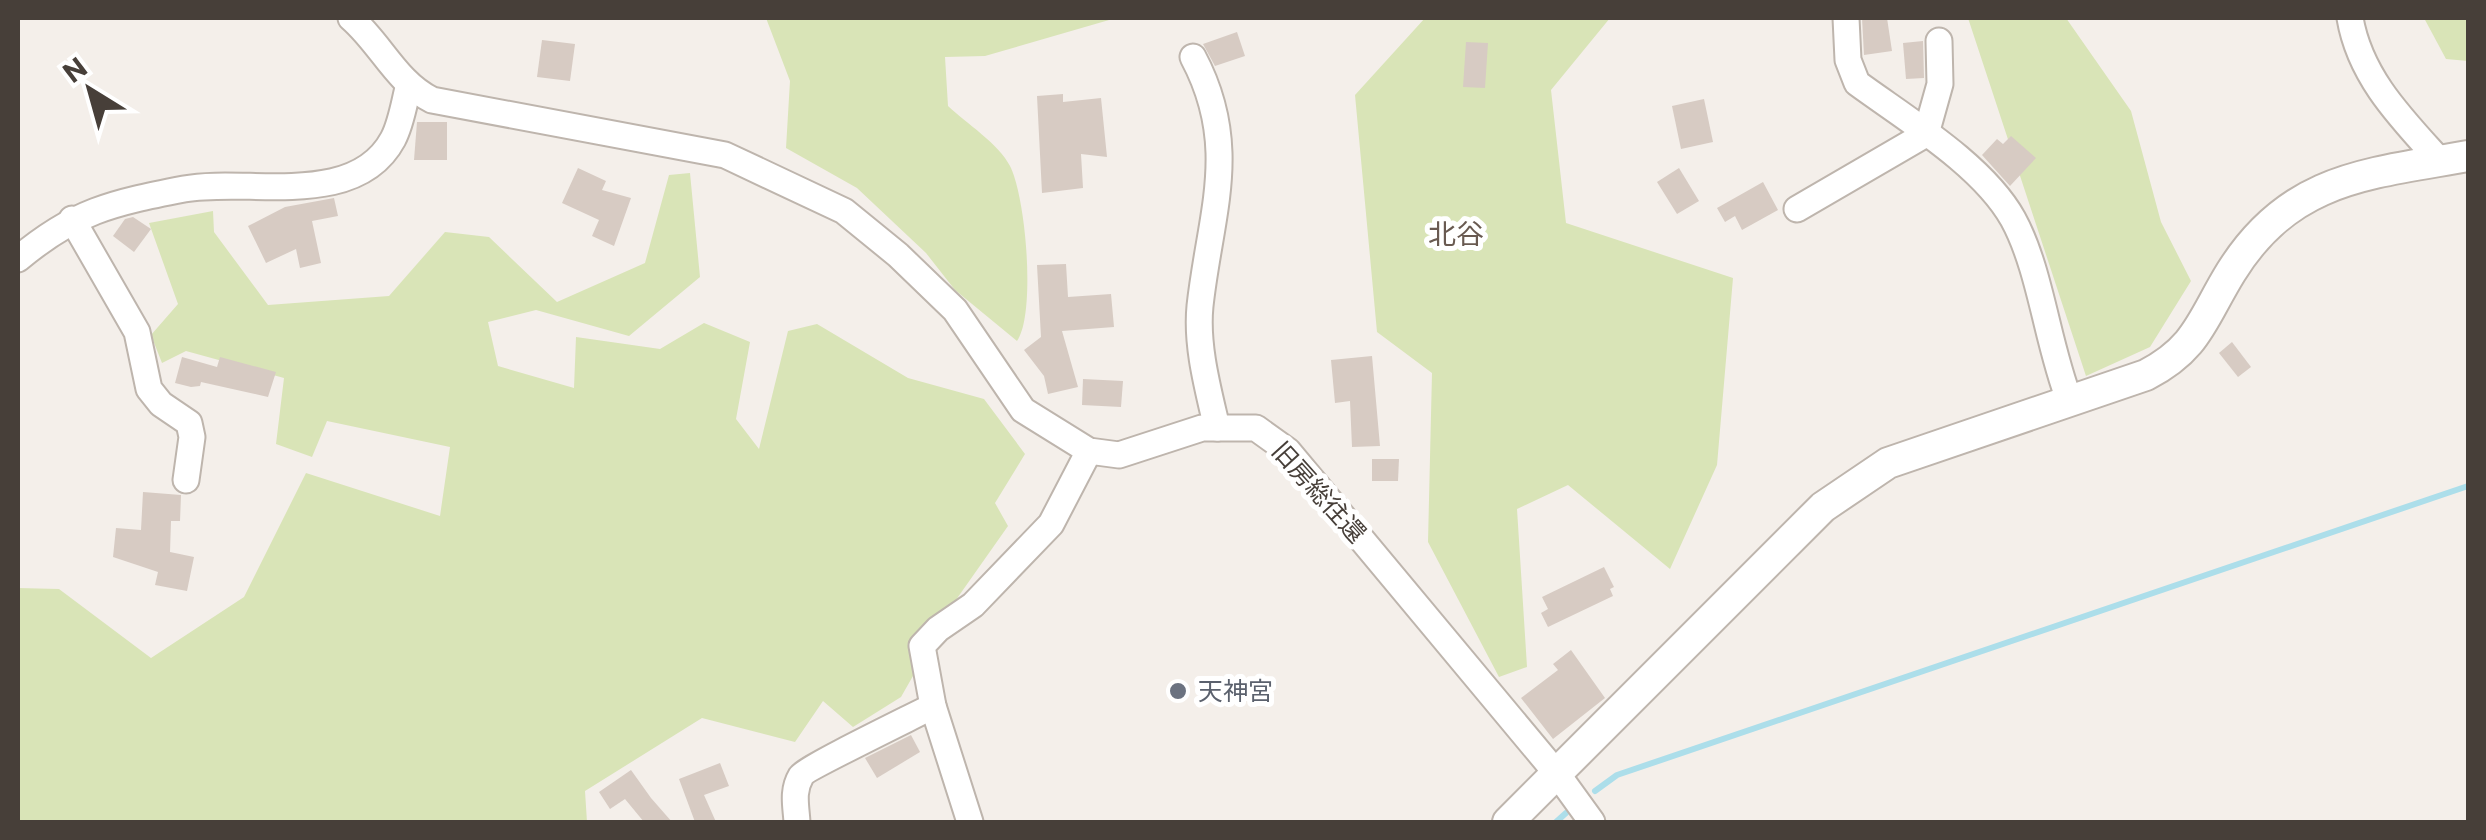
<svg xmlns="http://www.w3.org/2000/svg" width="2486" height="840" viewBox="0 0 2486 840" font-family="Commissioner,'Noto Sans JP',sans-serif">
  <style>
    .green { fill: #d9e4b7 }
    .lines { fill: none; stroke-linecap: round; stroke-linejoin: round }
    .stream { stroke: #acdeea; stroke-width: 6 }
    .building { fill: #d7cbc3 }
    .minor-casing { stroke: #beb5ad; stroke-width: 29 }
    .tertiary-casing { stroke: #beb5ad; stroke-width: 34 }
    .minor { stroke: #fff; stroke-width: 25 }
    .tertiary { stroke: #fff; stroke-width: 30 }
    .worship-dot { fill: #6b7280; stroke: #fff; stroke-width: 4 }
    .labels { text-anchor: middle; stroke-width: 10; stroke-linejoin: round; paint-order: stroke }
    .street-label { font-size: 25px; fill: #473f39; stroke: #fff }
    .worship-label { font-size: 25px; fill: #5b616d; stroke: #fff; text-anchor: start }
    .neighbourhood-label { font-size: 28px; fill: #695a51; stroke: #fff }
  </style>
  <rect width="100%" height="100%" fill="#f4efea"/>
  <g class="green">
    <path d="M766,18H1116L985,56L945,57L948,106C966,123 999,144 1010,166C1026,197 1036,314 1017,341L955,290L926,253L857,188L786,148L790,81Z"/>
    <path d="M1425,18H1610L1551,90L1566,223L1733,278L1717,465L1670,569L1568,485L1517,509L1527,667L1499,677L1428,542L1432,373L1377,332L1355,95Z"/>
    <path d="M1968,18H2066L2131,111L2161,222L2191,281L2150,347L2086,376Z"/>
    <path d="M2424,18H2468V61L2446,59Z"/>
    <path d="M690,173L700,277L629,336L536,310L488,322L498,366L574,388L576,337L660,349L704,323L750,342L736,419L759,449L788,331L817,324L908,378L984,399L1025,454L995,503L1008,526L958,597L901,697L853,727L823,701L795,742L702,718L585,791L587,822H18V588L59,589L151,658L244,597L306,473L440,516L450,447L327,421L312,457L276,444L284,378L186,351L162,363L151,335L178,304L149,223L213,211L214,232L268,305L389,296L445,232L489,237L557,302L645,263L669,175Z"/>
  </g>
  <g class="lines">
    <g class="stream">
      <path d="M1595,791L1617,775L2468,486"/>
      <path d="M1556,822L1566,813"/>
    </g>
  </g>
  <g class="building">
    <path d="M1862,18H1887L1892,51L1864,55Z"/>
    <path d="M1237,32L1245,56L1215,66L1203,44Z"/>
    <path d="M542,40L575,44L570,81L537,77Z"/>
    <path d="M1923,41L1924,78L1906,79L1903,43Z"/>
    <path d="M1466,42L1488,43L1485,88L1463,87Z"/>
    <path d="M1063,94V102L1101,98L1107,157L1081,154L1083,188L1042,193L1037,96Z"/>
    <path d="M1704,99L1713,142L1681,149L1672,106Z"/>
    <path d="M417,122H447V160H414Z"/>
    <path d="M2011,136L2036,158L2010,186L1982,155L1997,139L2003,144Z"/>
    <path d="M578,168L606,181L602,190L631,198L614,246L592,236L599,220L562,203Z"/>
    <path d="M1679,168L1699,201L1677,214L1657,182Z"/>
    <path d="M1763,182L1778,210L1742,230L1735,216L1725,222L1717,208Z"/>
    <path d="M334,198L338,216L312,221L321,263L300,268L296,249L266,263L248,226L285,207Z"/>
    <path d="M133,217L151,229L134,252L113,236L125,219Z"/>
    <path d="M1066,264L1068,297L1111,294L1114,327L1062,331L1078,387L1048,394L1044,376L1024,350L1041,337L1037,265Z"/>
    <path d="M2232,342L2251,367L2238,377L2219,353Z"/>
    <path d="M1372,356L1380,446L1352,447L1350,401L1335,403L1331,360Z"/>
    <path d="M182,357L217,367L220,357L276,372L268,397L201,382L200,386L191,387L175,383Z"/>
    <path d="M1083,379L1123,381L1121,407L1082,405Z"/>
    <path d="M1372,459H1399L1398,481H1372Z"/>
    <path d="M143,492L181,495L180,521H171L170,552L194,557L187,591L155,585L158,572L113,557L116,528L141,530Z"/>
    <path d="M1604,567L1614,587L1610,589L1613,596L1548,627L1541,613L1548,609L1542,597Z"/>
    <path d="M1571,650L1605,698L1553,739L1521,698L1558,670L1553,664Z"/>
    <path d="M911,735L920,752L877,778L865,758Z"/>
    <path d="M720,763L729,786L704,795L716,822H695L679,779Z"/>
    <path d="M631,770L651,798L672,822H644L625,799L610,809L599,792Z"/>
  </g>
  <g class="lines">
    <defs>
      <g id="minor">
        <path d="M351,18C381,44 396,82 432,100L725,155L844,211L898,255L955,310L1023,410L1089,451L1119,455L1202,428H1256L1288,451L1558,775L1592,822"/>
        <path d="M1846,18L1848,60L1857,83C1906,119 1983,165 2013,219C2041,270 2047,344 2070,402"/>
        <path d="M2350,18C2360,77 2401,118 2440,161"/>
        <path d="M1193,57C1241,147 1210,214 1200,306C1196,346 1208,389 1217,428"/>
        <path d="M1797,209L1926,134L1940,84L1939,41"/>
        <path d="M72,219L137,332L149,389L161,404L189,423L192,437L186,480"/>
        <path d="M18,259C75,211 112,203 184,189C247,177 355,210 393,139C401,124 404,104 408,88"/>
        <path d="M797,822C796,806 792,791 801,776C806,768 914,716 933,706"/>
        <path d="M970,822L933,706L922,646L938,629L973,605L1051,524L1089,451"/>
      </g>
      <path id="tertiary" d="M1508,822L1823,507L1888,463L2146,375C2198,348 2202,319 2231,272C2290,177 2368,174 2468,156"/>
    </defs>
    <use href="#minor" class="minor-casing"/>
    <use href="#tertiary" class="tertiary-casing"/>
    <use href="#minor" class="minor"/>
    <use href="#tertiary" class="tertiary"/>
  </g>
  <circle class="worship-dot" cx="1178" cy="691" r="10"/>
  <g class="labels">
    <g class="street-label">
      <text transform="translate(1319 492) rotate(48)" y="9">旧房総往還</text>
    </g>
    <g class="worship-label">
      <text x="1198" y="700">天神宮</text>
    </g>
    <g class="neighbourhood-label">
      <text x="1456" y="244">北谷</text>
    </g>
  </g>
  <rect width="2486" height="840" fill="none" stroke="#473f39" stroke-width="40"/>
  <g transform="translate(90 90) rotate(323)" stroke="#ffffff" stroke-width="8" paint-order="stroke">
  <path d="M0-8L18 38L0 25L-18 38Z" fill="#473f39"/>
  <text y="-15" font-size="28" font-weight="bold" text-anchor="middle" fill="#473f39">N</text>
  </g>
</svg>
